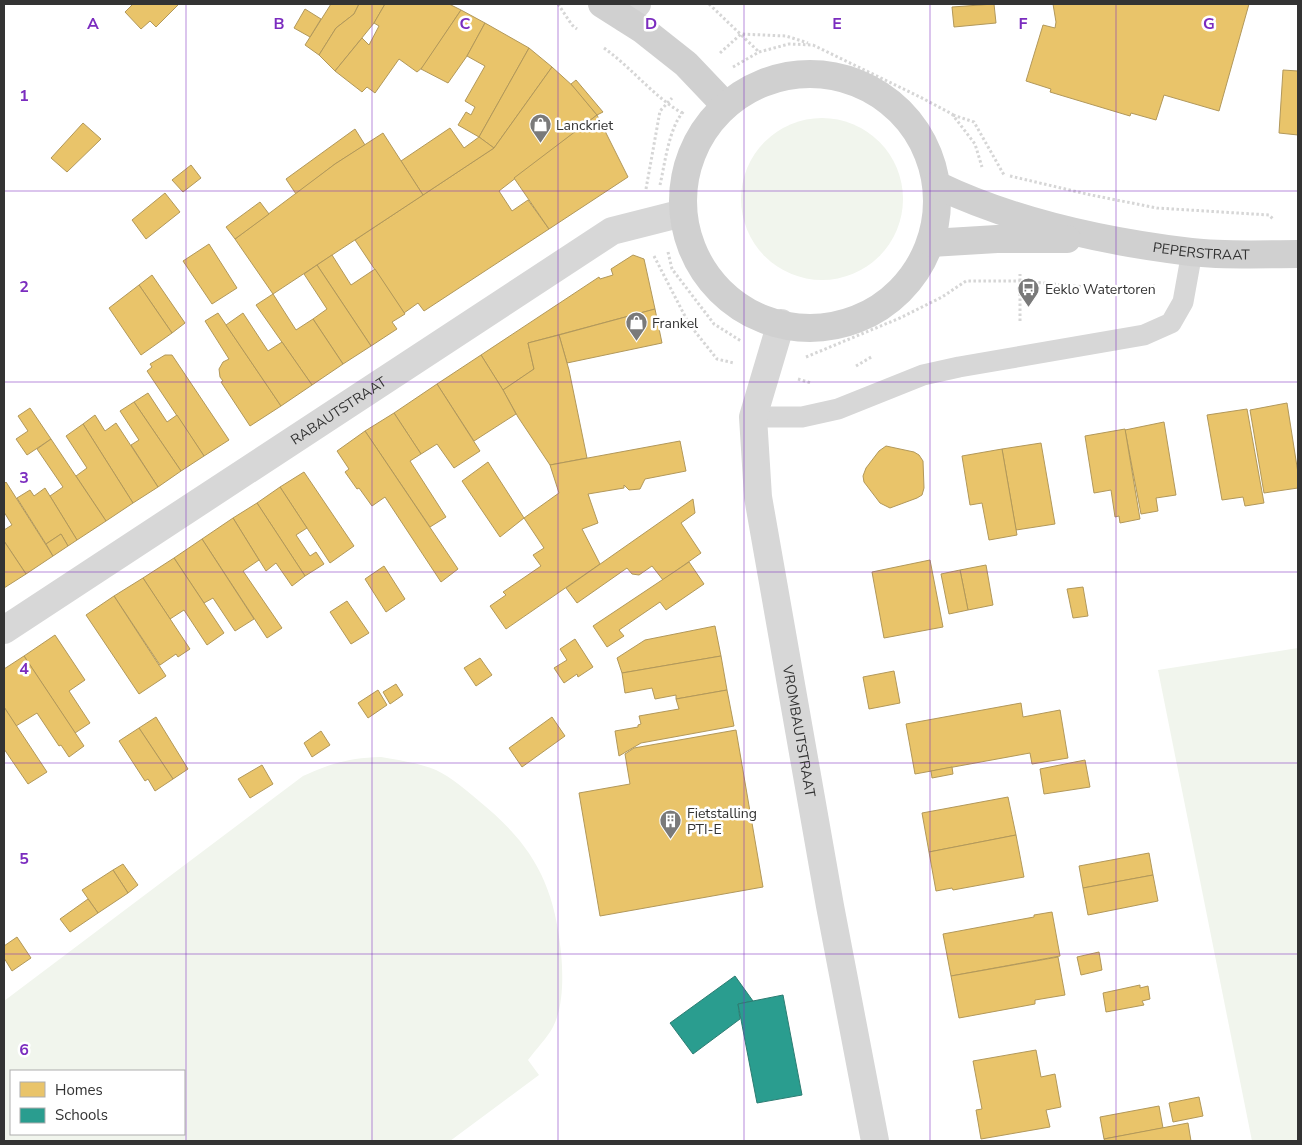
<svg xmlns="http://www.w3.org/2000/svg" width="1302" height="1145" viewBox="0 0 1302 1145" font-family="'Nunito Sans',sans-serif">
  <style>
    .green { fill: #f1f5ed; fill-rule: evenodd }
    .homes { fill: #e9c46a; stroke: #b2985a }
    .schools { fill: #2a9d8f; stroke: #2d7d73 }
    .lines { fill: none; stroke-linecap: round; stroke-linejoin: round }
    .path { stroke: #d6d6d6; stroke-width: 3; stroke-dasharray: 2.5 2.5; stroke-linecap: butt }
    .service { stroke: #d7d7d7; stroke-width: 21 }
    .minor { stroke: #d7d7d7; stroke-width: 28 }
    .tertiary { stroke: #d7d7d7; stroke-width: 28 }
    .secondary { stroke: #d0d0d0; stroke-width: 28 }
    .grid { fill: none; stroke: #7b2cbf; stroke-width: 1; stroke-opacity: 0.55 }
    .labels { text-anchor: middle; stroke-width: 5; stroke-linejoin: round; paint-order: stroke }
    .poi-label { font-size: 14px; fill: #333; stroke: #fff; text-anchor: start }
    .street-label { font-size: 14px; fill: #333; stroke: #fff }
    .grid-label { font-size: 16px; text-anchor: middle; font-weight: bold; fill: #7b2cbf; stroke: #fff; stroke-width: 5; stroke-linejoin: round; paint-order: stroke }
  </style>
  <rect width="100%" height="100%" fill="#fff"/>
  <g class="green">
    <circle cx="822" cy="199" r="81"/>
    <path d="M1298,648V1141H1252L1158,670Z"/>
    <path d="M381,757C398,760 419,763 436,770C451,777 466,790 479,801C532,844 554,883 561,952C563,975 564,1005 553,1027C547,1038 536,1049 528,1060L539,1075L450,1141H4V1001L303,776C332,763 349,758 381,757ZM11,1071H184V1134H11Z"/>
  </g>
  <g class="homes">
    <path d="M133,4H179L156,27L150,21L141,29L125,12Z"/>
    <path d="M331,4H359L354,14L336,28L319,55L305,45Z"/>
    <path d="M359,4H385L374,23L335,71L319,55L336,28L354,14Z"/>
    <path d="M385,4H449L461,10L423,67L417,72L399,59L375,93L367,87L362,92L335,71L362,38L369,45L379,26L374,23Z"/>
    <path d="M994,4L996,23L954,27L952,7Z"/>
    <path d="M1053,4H1249L1219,111L1164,95L1156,120L1131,113L1130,116L1050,92L1051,89L1026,81L1043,25L1055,28L1056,22Z"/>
    <path d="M305,9L321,19L310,37L294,28Z"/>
    <path d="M461,10L485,23L467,56L448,83L421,69Z"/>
    <path d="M485,23L529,48L479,137L458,125L466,112L471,115L475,107L465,101L485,66L467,56Z"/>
    <path d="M529,48L552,67L494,148L479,137Z"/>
    <path d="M552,67L574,87L597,115L499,191L512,211L528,200L549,229L424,311L418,303L404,313L355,240L494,148Z"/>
    <path d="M1283,70L1298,71V135L1279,133Z"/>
    <path d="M576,80L603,112L597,115L571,84Z"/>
    <path d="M597,115L628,177L549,229L514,178Z"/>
    <path d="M83,123L101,139L67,172L51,158Z"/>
    <path d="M450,128L464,148L479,137L494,148L423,195L401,161Z"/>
    <path d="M355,129L365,145L335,164L296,194L286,179Z"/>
    <path d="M383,133L423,195L273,294L235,239L335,164Z"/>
    <path d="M191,165L201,178L183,192L172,180Z"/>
    <path d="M165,193L180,212L146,239L132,220Z"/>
    <path d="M260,202L269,214L235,239L226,227Z"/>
    <path d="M209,244L237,288L212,304L183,261Z"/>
    <path d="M332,255L351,285L375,269L405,314L392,322L397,329L371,346L317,265Z"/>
    <path d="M633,255L644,259L655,309L528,343L534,369L503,390L481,355L599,277L600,279L613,275L611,269Z"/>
    <path d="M317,265L371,346L343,364L313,319L327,309L304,274Z"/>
    <path d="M152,275L185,323L172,333L139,285Z"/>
    <path d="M139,285L172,333L141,355L109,308Z"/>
    <path d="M273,294L296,330L313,319L343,364L312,385L256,305Z"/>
    <path d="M655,309L662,343L567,363L559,335Z"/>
    <path d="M218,313L281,406L250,426L221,382L223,381L220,377L219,369L223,362L229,359L205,321Z"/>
    <path d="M243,313L268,351L282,342L312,385L281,406L226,325Z"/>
    <path d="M559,335L569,370L587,458L550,465L518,417L503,390L534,369L528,343Z"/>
    <path d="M165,355H172L229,440L204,456L147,371L152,367L150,364Z"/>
    <path d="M481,355L503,390L516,414L474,441L437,384Z"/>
    <path d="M437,384L480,451L454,468L437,444L421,454L394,413Z"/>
    <path d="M148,393L167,422L177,415L204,456L181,471L134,402Z"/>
    <path d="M134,402L181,471L158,487L131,445L139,440L120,411Z"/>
    <path d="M1287,403L1298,473V488L1264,493L1250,410Z"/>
    <path d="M30,408L51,439L27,455L16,439L28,431L18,416Z"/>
    <path d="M1247,409L1264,503L1245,506L1243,497L1222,500L1207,415Z"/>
    <path d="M394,413L421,454L410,461L446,517L430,527L365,431Z"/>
    <path d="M95,415L105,431L116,423L158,487L133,503L83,424Z"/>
    <path d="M1164,422L1176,495L1156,498L1158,511L1141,514L1125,430Z"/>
    <path d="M83,424L133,503L106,521L76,476L87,468L66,436Z"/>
    <path d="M1125,429L1140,519L1120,523L1119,516L1115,517L1111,490L1094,493L1085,436Z"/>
    <path d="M365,431L458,569L441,582L385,497L372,506L359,488L357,489L345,472L349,469L337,451Z"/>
    <path d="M51,439L106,521L77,540L50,496L63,487L37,449Z"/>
    <path d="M680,441L686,471L645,479L640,489L629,490L624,485V488L588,494L598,523L582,529L600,564L506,629L490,606L506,595L503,592L541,566L533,555L544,548L524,518L559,493L550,465Z"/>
    <path d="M1041,443L1055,524L1016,530L1002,449Z"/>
    <path d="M886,446L914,452L919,455L923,461L924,488L922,495L917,498L890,508L880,503L864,482L863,476L866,468L879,451Z"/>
    <path d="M1002,449L1017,535L989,540L982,503L970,505L962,456Z"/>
    <path d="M488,462L524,518L500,537L462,481Z"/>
    <path d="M304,472L354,546L330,563L280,487Z"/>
    <path d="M6,482L53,556L26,574L4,541V530L12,525L4,512V484Z"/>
    <path d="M280,487L307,528L296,535L310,556L316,552L324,564L305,576L257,503Z"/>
    <path d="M45,488L77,540L68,546L61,534L46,544L17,498L30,490L34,496Z"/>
    <path d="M693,499L695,513L681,523L701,553L663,580L652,566L639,575L632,574L627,568L577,603L566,588Z"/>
    <path d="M257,503L305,576L292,586L276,563L266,571L233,518Z"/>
    <path d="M233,518L259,560L243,571L282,628L267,638L202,539Z"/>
    <path d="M61,534L68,546L53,556L46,544Z"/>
    <path d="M202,539L254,619L235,631L213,598L204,603L174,558Z"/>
    <path d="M4,541L26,574L4,588Z"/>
    <path d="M174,558L224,633L207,645L184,610L170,619L143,578Z"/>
    <path d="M930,560L943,627L884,638L872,572Z"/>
    <path d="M689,562L704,584L666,610L660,602L619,630L624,636L607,647L593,626Z"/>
    <path d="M986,565L993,605L968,610L960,570Z"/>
    <path d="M384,566L405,599L386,612L365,579Z"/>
    <path d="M960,570L968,610L949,614L941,574Z"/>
    <path d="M143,578L190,649L178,657L176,654L160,665L114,596Z"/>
    <path d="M1083,587L1088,616L1073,618L1067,589Z"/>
    <path d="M114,596L166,676L139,694L86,615Z"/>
    <path d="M347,601L369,633L351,644L330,612Z"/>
    <path d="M715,626L721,656L622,673L617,658L645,640Z"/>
    <path d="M55,635L85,680L69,691L90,723L75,733L24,656Z"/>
    <path d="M575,639L593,667L578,677L577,674L564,683L554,668L567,660L560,649Z"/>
    <path d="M24,656L84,746L69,757L61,745L59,746L37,713L16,726L4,707V669Z"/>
    <path d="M721,656L727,690L676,699V695L655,699L652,688L625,693L622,673Z"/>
    <path d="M480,658L492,675L476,686L464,668Z"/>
    <path d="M894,671L900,703L869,709L863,677Z"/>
    <path d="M396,684L403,695L390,704L383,692Z"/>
    <path d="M378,690L387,705L368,718L358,703Z"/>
    <path d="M727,690L734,726L641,743L619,756L615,731L638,727V725L641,724L639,716L679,709L676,699Z"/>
    <path d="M1021,703L1023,717L1060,710L1068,758L1032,764L1030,753L915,774L906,724Z"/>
    <path d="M4,707L47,772L28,784L4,749Z"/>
    <path d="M156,717L188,769L173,779L139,728Z"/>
    <path d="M552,717L565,736L522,767L509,748Z"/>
    <path d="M139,728L173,779L155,791L148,779L145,781L119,741Z"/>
    <path d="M736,730L763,887L600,916L579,793L630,784L625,754L634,748Z"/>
    <path d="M321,731L330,745L312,757L304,743Z"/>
    <path d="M1085,760L1090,787L1044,794L1040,769Z"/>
    <path d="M262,765L273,784L250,798L238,779Z"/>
    <path d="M952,767L953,774L932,778L931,771Z"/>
    <path d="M1008,797L1016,835L929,852L922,813Z"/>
    <path d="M1016,835L1024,877L953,890L952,888L936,891L929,852Z"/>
    <path d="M1149,853L1153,875L1083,888L1079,866Z"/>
    <path d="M123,864L138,885L128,893L113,870Z"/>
    <path d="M113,870L128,893L98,913L82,890Z"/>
    <path d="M1153,875L1158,901L1088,915L1083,888Z"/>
    <path d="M88,899L98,913L70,932L60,919Z"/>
    <path d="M1052,912L1060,956L951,976L943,934L1034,917V915Z"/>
    <path d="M17,937L31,958L12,971L4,958V946Z"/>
    <path d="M1099,952L1102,970L1081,975L1077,957Z"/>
    <path d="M1058,957L1065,995L1035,1000V1004L959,1018L951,976Z"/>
    <path d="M1140,985V988L1148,986L1150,999L1142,1001L1144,1005L1106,1012L1103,993Z"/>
    <path d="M1036,1050L1041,1077L1055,1074L1061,1107L1046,1110L1050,1127L981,1139L976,1110L982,1109L973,1061Z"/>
    <path d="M1199,1097L1203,1116L1173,1122L1169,1103Z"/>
    <path d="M1159,1106L1163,1128L1104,1139L1100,1117Z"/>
    <path d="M1188,1123L1191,1141H1105L1104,1139Z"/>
  </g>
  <g class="schools">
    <path d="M735,976L753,1001L738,1004L740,1019L693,1054L670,1023Z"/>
    <path d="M783,995L802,1095L757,1103L738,1004Z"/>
  </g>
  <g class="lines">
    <g class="path">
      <path d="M558,4L572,25L577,29"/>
      <path d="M709,4L759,52"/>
      <path d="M604,48C632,68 653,96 682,113"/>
      <path d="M720,53L741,34L786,36L808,43"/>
      <path d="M733,67L759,52L789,44L813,45L920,97L952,114L975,144L982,167"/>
      <path d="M953,115L974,122L1004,175"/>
      <path d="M1010,176L1091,195L1157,208L1269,215L1273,219"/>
      <path d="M660,185C665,163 669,127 684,111"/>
      <path d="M646,189L660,111L672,98"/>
      <path d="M668,252L672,269L714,324L741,341"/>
      <path d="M654,256L689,324L717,359L734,363"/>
      <path d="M1020,321V274"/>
      <path d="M806,357L900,318L942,297L966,281H1021L1098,288L1155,286"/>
      <path d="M856,366L873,356"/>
      <path d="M798,379L811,383"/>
    </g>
    <path class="service" d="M753,417H802L838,409L923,375L959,367L1144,335L1171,323L1183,302L1192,252"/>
    <g class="minor">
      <path d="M625,18L637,4"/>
      <path id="s1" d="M4,630L612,231L683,213"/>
    </g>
    <path class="tertiary" id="s2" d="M781,323L753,417L758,497L830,906L875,1141"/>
    <g class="secondary">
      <path d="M602,4L643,30L686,64L725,105"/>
      <circle cx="810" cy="201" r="127"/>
      <path id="s3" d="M937,185C1014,222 1107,242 1191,252C1226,256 1263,254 1298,254"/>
      <path d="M931,243L997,239H1067"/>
    </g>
  </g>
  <path class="grid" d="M186,4V1141M372,4V1141M558,4V1141M744,4V1141M930,4V1141M1116,4V1141M4,191H1298M4,382H1298M4,572H1298M4,763H1298M4,954H1298"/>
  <defs>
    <symbol id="shop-pin" viewBox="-11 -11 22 30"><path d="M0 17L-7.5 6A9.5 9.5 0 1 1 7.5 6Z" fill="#7a7a7a" stroke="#fff"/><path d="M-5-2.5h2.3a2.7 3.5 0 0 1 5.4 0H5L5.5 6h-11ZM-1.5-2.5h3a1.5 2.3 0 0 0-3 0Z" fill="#fff"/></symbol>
    <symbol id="bus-pin" viewBox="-11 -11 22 30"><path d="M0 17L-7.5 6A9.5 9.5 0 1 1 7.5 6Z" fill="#7a7a7a" stroke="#fff"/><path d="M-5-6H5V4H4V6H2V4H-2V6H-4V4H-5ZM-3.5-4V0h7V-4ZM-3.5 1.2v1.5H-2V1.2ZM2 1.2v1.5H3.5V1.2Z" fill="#fff"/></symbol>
    <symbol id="building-pin" viewBox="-11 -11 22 30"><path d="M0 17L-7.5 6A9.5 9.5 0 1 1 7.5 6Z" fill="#7a7a7a" stroke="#fff"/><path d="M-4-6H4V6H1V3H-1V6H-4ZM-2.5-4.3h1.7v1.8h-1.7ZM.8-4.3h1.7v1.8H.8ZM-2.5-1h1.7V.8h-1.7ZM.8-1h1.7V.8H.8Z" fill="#fff"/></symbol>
  </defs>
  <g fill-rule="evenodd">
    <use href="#shop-pin" x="528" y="112" width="25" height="34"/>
    <use href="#bus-pin" x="1016" y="276" width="25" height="34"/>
    <use href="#shop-pin" x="624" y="310" width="25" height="34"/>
    <use href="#building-pin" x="658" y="808" width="25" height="34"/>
  </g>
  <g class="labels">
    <g class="poi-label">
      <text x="556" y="130">Lanckriet</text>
      <text x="1045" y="294">Eeklo Watertoren</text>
      <text x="652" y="328">Frankel</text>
      <text x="687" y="818">Fietstalling<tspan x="687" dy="16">PTI-E</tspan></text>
    </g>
    <g class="street-label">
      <text dy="5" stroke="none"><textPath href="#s3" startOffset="274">PEPERSTRAAT</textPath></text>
      <text dy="5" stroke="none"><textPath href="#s1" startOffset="400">RABAUTSTRAAT</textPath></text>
      <text dy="5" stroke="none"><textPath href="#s2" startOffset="416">VROMBAUTSTRAAT</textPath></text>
    </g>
  </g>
  <g class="grid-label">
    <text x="93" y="29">A</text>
    <text x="279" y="29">B</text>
    <text x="465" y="29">C</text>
    <text x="651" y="29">D</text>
    <text x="837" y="29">E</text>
    <text x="1023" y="29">F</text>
    <text x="1209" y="29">G</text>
    <text x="24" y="101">1</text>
    <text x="24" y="292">2</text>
    <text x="24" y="483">3</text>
    <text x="24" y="674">4</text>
    <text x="24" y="864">5</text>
    <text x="24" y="1055">6</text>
  </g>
  <rect width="1302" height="1145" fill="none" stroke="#333333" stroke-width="10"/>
  <rect x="10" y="1070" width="175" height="65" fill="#ffffff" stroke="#adadad"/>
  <rect x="20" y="1082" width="25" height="15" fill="#e9c46a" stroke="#adadad"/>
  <text x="55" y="1095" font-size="15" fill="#333333">Homes</text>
  <rect x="20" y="1108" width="25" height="15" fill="#2a9d8f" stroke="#adadad"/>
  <text x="55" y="1120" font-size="15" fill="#333333">Schools</text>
</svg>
